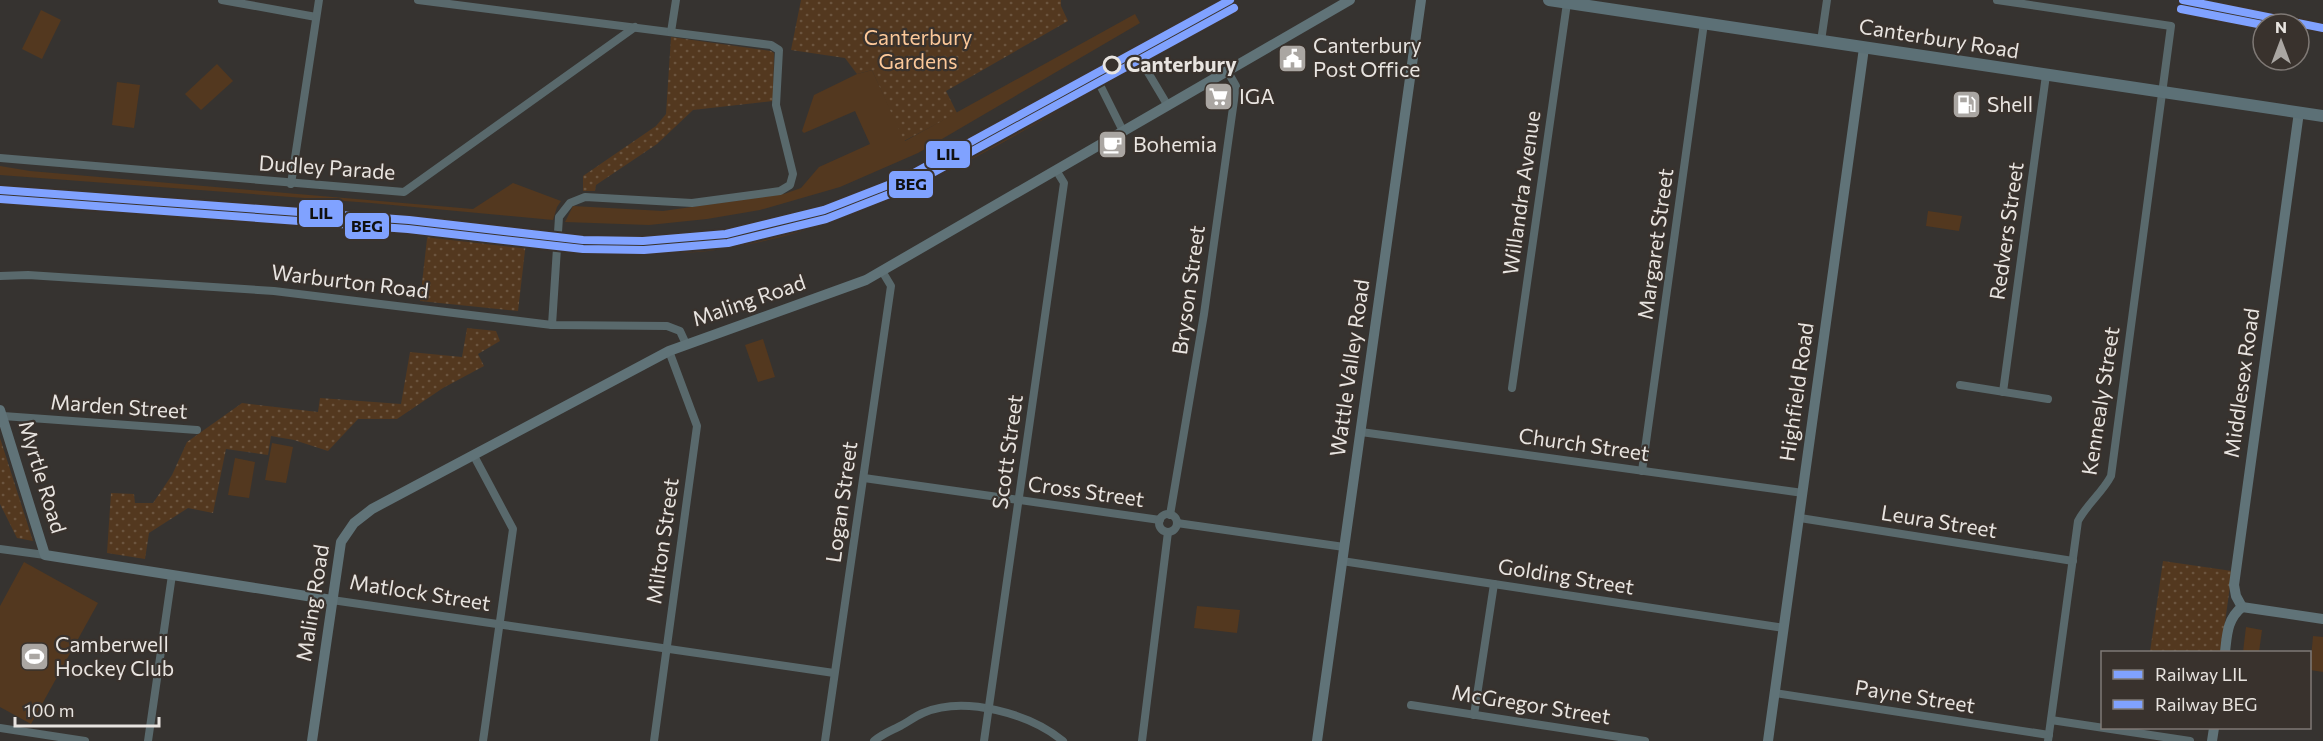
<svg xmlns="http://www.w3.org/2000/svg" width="2323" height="741" viewBox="0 0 2323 741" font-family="Commissioner,sans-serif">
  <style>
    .grass { fill: #53381f }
    .forest { fill: url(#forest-firs) }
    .park { fill: url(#park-dots) }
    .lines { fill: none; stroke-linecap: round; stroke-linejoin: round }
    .street { stroke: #59696c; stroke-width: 8 }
    .secondary { stroke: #607378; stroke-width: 10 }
    .primary { stroke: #5c7076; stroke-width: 12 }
    .rail-1-casing { stroke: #39322d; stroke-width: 12 }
    .rail-2-casing { stroke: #39322d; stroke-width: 12 }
    .rail-1 { stroke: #80a2ff; stroke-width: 8 }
    .rail-2 { stroke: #80a2ff; stroke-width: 8 }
    .stop-dot { fill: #39322d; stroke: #e8e4e0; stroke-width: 3 }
    .labels { text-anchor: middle; stroke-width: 4.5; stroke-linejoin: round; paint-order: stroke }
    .park-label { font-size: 21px; fill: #fcc899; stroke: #39322d }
    .street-label { font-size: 21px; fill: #e8e4e0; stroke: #39322d }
    .poi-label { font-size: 21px; fill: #e8e4e0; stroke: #39322d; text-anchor: start }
    .stop-label { font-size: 21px; font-weight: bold; fill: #e8e4e0; stroke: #39322d; text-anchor: start }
    .line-badge { stroke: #39322d; stroke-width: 2 }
    .pale-badge-label { font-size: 16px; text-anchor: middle; font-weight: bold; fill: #111 }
  </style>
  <defs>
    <pattern id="forest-firs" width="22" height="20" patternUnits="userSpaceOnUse" patternTransform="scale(1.5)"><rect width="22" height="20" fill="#805d3a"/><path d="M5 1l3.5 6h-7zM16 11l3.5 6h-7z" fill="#927456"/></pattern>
    <pattern id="park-dots" width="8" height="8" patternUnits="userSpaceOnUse" patternTransform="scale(1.5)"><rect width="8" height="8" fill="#53381f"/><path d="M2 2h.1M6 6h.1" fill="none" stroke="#6c553f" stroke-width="1.8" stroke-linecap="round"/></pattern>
  </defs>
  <rect width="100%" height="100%" fill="#363330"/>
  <g class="grass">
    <path d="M41,10L61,20L42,59L22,49Z"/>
    <path d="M1135,14L1140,23L918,153L840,187L760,210L707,219L649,225L565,222L573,206L663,211L784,194L801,188L819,167L870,144L855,111L804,133L802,131L814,95L857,74L872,70L905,141Z"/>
    <path d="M217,64L233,81L201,110L185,94Z"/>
    <path d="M117,82L140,85L134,128L112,125Z"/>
    <path d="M1093,82L1097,89C980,156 859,228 723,249C672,257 617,252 565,246V242C684,252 806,232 914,179C975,149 1033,114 1093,82Z"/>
    <path d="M0,166L30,171L473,209L513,183L561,201L557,207L553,220L371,203L0,175Z"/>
    <path d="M1928,211L1962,216L1959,231L1926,226Z"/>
    <path d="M763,339L775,377L758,382L745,345Z"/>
    <path d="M272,443L293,447L286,483L265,480Z"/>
    <path d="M235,458L255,462L249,498L228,495Z"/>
    <path d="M24,562L98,603L31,724L0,707V606Z"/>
    <path d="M1197,606L1240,610L1237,633L1194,628Z"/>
    <path d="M2246,627L2262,630L2259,652H2243Z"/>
    <path d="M2313,636L2323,637V672L2310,670Z"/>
  </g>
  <path class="forest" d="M0,195L364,220L470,231L550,242V244L428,230L104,205L44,202L0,203Z"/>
  <g class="park">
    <path d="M801,0H1061V6L1068,21L946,91L957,113L904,141L872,70L857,74L845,58L791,50Z"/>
    <path d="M671,37L771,51L774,53L773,101L693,110L657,144L596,185L595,191H583V176L656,126L666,114Z"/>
    <path d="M428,230L526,242L518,311L420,301Z"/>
    <path d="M467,328L496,331L500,341L478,354L484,366L443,388L397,419H358L328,451L294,440L271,436L268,455L226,449L213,513L188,508L149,533L145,559L107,553L111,493L134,494L135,503H153L172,475L187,442L242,403L318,412L320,398L401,404L410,352L462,357Z"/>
    <path d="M0,438L33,541L17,538L0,504Z"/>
    <path d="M2163,561L2232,571L2221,652H2150Z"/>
  </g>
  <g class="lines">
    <g class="street">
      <path d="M222,0L316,17"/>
      <path d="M418,0L771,45L779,50L776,105L793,174L790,185L780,191L692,203L585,197L570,203L559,217L552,325"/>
      <path d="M1997,0L2171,26L2111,476C2102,493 2087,504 2078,521L2048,741"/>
      <path d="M671,32L676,0"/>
      <path d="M1821,41L1827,0"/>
      <path d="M1140,59L1168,106"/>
      <path d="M1123,131L1099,83L1187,34"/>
      <path d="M0,158L404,192L635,27"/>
      <path d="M291,184L319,0"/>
      <path d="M0,276L28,275L274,291L552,325L667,326L680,331L686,344"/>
      <path d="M1960,385L2048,399"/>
      <path d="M1512,388L1567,3"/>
      <path d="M2003,392L2046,75"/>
      <path d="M3,416L197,430"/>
      <path d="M1361,432L1803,493"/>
      <path d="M474,456L513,529L483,741"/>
      <path d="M1642,471L1704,23"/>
      <path d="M864,478L1160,520"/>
      <circle cx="1168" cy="523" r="9"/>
      <path d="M1170,515L1204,314L1236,86L1228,72"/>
      <path d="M1800,518L2073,561"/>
      <path d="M1177,523L1344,547"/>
      <path d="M0,549L45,555"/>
      <path d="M1342,561L1784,628"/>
      <path d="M332,600L834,673"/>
      <path d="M1775,693L2049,735"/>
      <path d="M1411,705L1645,741"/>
      <path d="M1474,715L1494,584"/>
      <path d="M2051,720L2190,741"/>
      <path d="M0,728L85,741"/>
      <path d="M148,741L172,575"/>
      <path d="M654,741L697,426L669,351"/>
      <path d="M825,741L891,286L882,271"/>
      <path d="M874,741C882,734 893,730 902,725C909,721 916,716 923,713C965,695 1030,714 1063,741"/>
      <path d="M984,741L1064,183L1056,170"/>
      <path d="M1142,741L1168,532"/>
    </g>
    <g class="secondary">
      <path d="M0,410L45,555L332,600"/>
      <path d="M2242,607L2236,596L2234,585L2299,112"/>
      <path d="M2242,607L2323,619"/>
      <path d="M2225,652C2227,635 2227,619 2242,607"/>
      <path d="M312,741L341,542L354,523L372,509L669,351L866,280L1350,0"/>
      <path d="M1317,741L1421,0"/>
      <path d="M1768,741L1864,48"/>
      <path d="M2212,741L2214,728"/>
    </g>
    <path class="primary" d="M1549,0L2323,116"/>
    <defs>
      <g id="rail-1">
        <path d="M2183,0L2323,28"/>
        <path d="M0,190L409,220L583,240L643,241L726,234L824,210L901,180L1230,0"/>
      </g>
      <g id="rail-2">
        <path d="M2181,9L2263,25"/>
        <path d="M0,199L408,229L583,249L644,250L728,243L826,219L905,188L1234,8"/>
      </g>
    </defs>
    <use href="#rail-1" class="rail-1-casing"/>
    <use href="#rail-2" class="rail-2-casing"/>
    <use href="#rail-1" class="rail-1"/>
    <use href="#rail-2" class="rail-2"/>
  </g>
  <defs>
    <symbol id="civic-square" viewBox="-11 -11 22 22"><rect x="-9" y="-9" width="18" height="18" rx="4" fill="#aaa6a2" stroke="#39322d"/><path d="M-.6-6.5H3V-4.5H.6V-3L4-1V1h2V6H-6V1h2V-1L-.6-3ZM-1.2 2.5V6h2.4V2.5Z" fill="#fff"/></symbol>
    <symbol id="supermarket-square" viewBox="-11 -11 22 22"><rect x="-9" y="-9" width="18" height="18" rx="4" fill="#aaa6a2" stroke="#39322d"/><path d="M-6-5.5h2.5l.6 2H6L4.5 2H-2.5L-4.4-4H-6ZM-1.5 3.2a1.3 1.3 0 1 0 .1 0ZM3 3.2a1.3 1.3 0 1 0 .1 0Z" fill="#fff"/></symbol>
    <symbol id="fuel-square" viewBox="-11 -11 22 22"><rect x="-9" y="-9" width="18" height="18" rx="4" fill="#aaa6a2" stroke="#39322d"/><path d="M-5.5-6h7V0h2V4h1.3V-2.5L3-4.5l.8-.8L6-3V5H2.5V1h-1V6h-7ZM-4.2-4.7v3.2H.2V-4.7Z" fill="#fff"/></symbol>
    <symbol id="cafe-square" viewBox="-11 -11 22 22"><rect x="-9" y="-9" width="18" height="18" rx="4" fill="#aaa6a2" stroke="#39322d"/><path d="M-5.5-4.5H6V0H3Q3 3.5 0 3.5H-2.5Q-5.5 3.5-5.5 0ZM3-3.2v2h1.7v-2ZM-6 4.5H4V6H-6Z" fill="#fff"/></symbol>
    <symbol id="stadium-square" viewBox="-11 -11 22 22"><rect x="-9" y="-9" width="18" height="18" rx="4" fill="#aaa6a2" stroke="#39322d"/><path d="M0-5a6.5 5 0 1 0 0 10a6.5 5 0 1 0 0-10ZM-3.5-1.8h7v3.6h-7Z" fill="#fff"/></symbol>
  </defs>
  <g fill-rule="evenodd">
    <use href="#civic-square" x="1276" y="42" width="33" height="33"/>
    <use href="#supermarket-square" x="1202" y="80" width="33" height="33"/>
    <use href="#fuel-square" x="1950" y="88" width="33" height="33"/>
    <use href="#cafe-square" x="1096" y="128" width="33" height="33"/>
    <use href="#stadium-square" x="18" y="640" width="33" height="33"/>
  </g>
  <circle class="stop-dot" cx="1112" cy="65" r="8"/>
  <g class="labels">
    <g class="park-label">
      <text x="918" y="45">Canterbury<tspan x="918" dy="24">Gardens</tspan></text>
    </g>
    <g class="street-label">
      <text transform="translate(1939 39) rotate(9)" y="7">Canterbury Road</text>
      <text transform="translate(327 168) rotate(4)" y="7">Dudley Parade</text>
      <text transform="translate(1522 193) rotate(-82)" y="7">Willandra Avenue</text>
      <text transform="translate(2007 231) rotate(-82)" y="7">Redvers Street</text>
      <text transform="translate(1656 244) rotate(-82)" y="7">Margaret Street</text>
      <text transform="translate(350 282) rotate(7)" y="7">Warburton Road</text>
      <text transform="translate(1189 290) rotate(-82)" y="7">Bryson Street</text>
      <text transform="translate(749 301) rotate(-19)" y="7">Maling Road</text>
      <text transform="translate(1350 368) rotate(-82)" y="7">Wattle Valley Road</text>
      <text transform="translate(2242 383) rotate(-82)" y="7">Middlesex Road</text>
      <text transform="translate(1797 392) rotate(-82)" y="7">Highfield Road</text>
      <text transform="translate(2101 401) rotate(-81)" y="7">Kennealy Street</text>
      <text transform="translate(119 407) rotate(4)" y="7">Marden Street</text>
      <text transform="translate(1584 445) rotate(8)" y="7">Church Street</text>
      <text transform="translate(1008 452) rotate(-82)" y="7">Scott Street</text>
      <text transform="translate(42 477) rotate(73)" y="7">Myrtle Road</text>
      <text transform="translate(1086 492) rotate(8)" y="7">Cross Street</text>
      <text transform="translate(842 502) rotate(-82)" y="7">Logan Street</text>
      <text transform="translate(1939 522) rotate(9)" y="7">Leura Street</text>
      <text transform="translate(663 541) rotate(-82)" y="7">Milton Street</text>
      <text transform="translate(1566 577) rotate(9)" y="7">Golding Street</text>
      <text transform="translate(420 593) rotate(9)" y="7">Matlock Street</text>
      <text transform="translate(313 603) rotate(-81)" y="7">Maling Road</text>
      <text transform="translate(1915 697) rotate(9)" y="7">Payne Street</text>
      <text transform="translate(1531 705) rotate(9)" y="7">McGregor Street</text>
    </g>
    <g class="poi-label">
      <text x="1313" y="53">Canterbury<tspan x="1313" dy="24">Post Office</tspan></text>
      <text x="1239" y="104">IGA</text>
      <text x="1987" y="112">Shell</text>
      <text x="1133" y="152">Bohemia</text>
      <text x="55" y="652">Camberwell<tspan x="55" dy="24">Hockey Club</tspan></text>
    </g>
    <g class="stop-label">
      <text x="1126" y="72">Canterbury</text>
    </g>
  </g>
  <g class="line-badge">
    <rect x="925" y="140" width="46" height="29" rx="6" fill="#80a2ff"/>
    <rect x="888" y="170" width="46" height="29" rx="6" fill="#80a2ff"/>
    <rect x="298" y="199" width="46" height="29" rx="6" fill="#80a2ff"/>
    <rect x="344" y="212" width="46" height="28" rx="6" fill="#80a2ff"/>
  </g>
  <g class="pale-badge-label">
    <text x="948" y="160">LIL</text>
    <text x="911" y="190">BEG</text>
    <text x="321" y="219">LIL</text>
    <text x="367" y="232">BEG</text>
  </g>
  <rect x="2101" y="651" width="210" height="78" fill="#39322d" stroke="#7f7975" stroke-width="1.5"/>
  <rect x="2113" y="670" width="30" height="9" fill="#80a2ff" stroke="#7f7975" stroke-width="1.5"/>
  <text x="2155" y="681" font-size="18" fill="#e8e4e0">Railway LIL</text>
  <rect x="2113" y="700" width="30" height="9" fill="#80a2ff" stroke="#7f7975" stroke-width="1.5"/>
  <text x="2155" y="711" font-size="18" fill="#e8e4e0">Railway BEG</text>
  <g transform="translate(2281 42)"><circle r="28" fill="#39322d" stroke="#7f7975" stroke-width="1.5"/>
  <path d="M0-4.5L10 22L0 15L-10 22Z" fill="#aaa6a2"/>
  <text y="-9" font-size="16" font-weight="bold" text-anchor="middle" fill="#e8e4e0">N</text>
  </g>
  <path d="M15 717v9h144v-9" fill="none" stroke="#e8e4e0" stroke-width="3"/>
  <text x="24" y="717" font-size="18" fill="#e8e4e0" stroke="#39322d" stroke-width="4.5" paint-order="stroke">100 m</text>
</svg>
